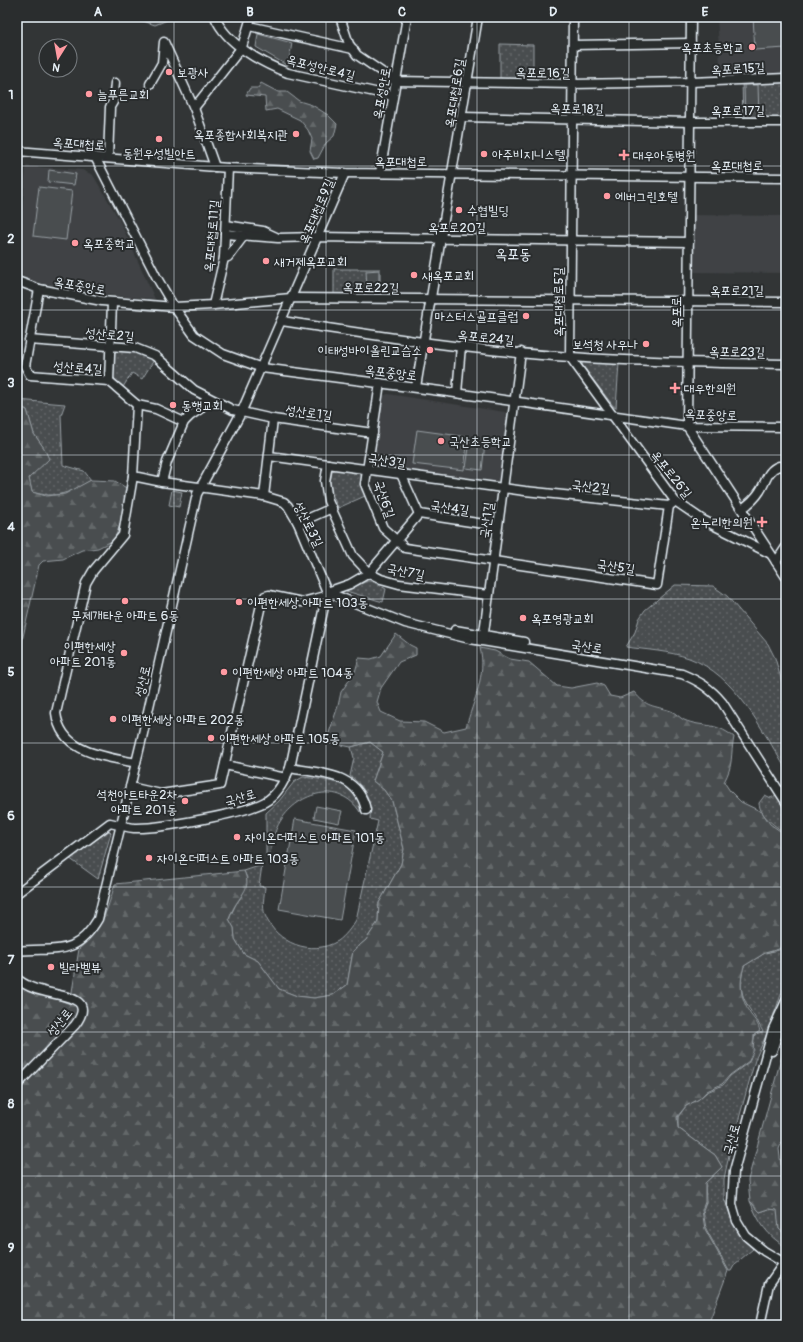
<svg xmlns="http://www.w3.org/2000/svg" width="803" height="1342" viewBox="0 0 803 1342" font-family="Pangolin,'Poor Story',sans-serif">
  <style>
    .built { fill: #3f4244 }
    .grass { fill: url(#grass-dots); stroke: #989fa4 }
    .forest { fill: url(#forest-firs); stroke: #989fa4 }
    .pitch { fill: #494d4f; stroke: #989fa4 }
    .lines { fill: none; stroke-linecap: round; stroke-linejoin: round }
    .minor-casing { stroke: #e8f1f8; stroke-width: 11 }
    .minor { stroke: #2a2d2e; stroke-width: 8 }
    .grid { fill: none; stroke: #e8f1f8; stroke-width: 1; stroke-opacity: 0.55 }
    .poi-dot { fill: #ff9aa2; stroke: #2a2d2e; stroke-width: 1.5 }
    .labels { text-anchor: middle; stroke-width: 4; stroke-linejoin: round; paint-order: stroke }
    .poi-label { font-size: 13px; fill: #e8f1f8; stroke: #2a2d2e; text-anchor: start }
    .street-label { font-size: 13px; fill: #e8f1f8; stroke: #2a2d2e }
    .quarter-label { font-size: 15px; fill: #e8f1f8; stroke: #2a2d2e }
    .neatline { fill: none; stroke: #e8f1f8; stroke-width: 1.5 }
    .grid-label { font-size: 13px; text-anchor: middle; font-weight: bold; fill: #e8f1f8 }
  </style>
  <defs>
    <pattern id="grass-dots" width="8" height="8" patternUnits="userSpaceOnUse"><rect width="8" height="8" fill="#494d4f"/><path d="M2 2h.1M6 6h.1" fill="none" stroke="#636769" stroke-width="1.8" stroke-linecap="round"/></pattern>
    <pattern id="forest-firs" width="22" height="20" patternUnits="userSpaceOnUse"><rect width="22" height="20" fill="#494d4f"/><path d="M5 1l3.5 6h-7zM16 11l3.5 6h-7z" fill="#636769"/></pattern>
  </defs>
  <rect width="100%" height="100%" fill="#323536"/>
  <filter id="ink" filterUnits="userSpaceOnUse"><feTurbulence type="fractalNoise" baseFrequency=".025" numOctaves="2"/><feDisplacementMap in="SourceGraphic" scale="8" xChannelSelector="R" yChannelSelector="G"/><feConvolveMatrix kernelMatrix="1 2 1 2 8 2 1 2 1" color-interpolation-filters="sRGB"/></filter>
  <g filter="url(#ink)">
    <g class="built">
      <path d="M717,17H786V78L721,81Z"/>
      <path d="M26,166L82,170L93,175L119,219L155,299L115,296L60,287L29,281L19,274L17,267Z"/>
      <path d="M690,215L786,216V273L689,272Z"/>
      <path d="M388,394L505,412L508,417L499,481L494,485L376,469L374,465L382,396Z"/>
    </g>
    <g class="grass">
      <path d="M500,44L533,45V79H500Z"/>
      <path d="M786,78V122H743L742,80Z"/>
      <rect x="334" y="269" width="46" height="25"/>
      <path d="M117,350L133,351L154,360L142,379L132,373L123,387L113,378V355Z"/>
      <path d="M583,361L619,363L616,408L614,407L582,365Z"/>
      <path d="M17,400L65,404L61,415L63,465L84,471L91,480C70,493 56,499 32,492L29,478L40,465L44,448L34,434L27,410L17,405Z"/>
      <path d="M336,468L359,472L362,477L361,485L365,496L338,508L329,487L332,472Z"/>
      <path d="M172,490L182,492L179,507L169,505Z"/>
      <path d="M367,581H372L386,589L383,602L346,591Z"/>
      <path d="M675,585L713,586L727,596L768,644L775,658L786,696V769C761,729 736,675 689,658C669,651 647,650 626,647L635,632L639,619L645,610Z"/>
      <path d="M370,742L383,752L373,781L384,790L392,801L404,849L401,864L379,903L378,922L366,940L353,951L347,985L333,995L314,998L297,996L279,989L258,961L244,954L235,939L234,928L229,919L236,904L242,896L247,878L244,871L262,865L259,886L265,887C264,896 262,907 265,915C276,943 311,957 338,941C345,936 351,928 356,920L378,821L370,819C372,800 365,787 350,776L354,758L351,747Z"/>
      <path d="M303,777C324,780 364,782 360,812C340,780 299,792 281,820C273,832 271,848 269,861L266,856V813L279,801L294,782Z"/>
      <path d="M765,795L771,798L776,795L786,811V834C776,826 760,817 759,803Z"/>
      <path d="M109,831L111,833L98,879L69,858Z"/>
      <path d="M786,941V981L768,1031L755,1060L729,1155L724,1179V1198L731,1217L741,1235L753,1249L735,1264L731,1271H729L706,1229L703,1210L706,1202L705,1183L722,1167L715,1155L678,1128V1117L686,1106L699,1099L707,1092L723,1085L730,1076L749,1062L755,1034L763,1032C750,1005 735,999 744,966L765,953L779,950Z"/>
      <path d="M750,1201L760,1212L769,1209L778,1210L779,1229L786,1235V1247C767,1236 758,1221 750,1201Z"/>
    </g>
    <g class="forest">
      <path d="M131,17H175L155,25Z"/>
      <path d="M261,83L278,92H287L299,101L312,105L328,115L337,124L334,136L326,143L318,158L314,159L310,151L312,139L308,130L300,120L277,109L266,111L265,97L246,95L250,88H258Z"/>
      <path d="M17,405L27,410L34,434L44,448L49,459L29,478L32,492L46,496L65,494L91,480L115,481L128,489L122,520L114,540L98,548L82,550L63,559L43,561L39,565L20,650L17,651Z"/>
      <path d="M396,634L410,645L416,648V655L399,662L381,688L377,702L381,712L400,721L424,722L444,732L466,727C473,702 487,674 480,648L495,651L510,659L529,662L557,686L571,688L597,683L604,686L610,696L620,698L634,692C647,708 653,705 671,711C676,713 680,718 684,720C703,728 714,721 734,737C730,756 734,764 724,782L730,791L741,802L762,812L770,824L786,835V940L779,949L765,953L744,966C739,984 740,998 751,1015C756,1021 758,1024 760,1031L754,1035L753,1052L749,1061L730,1075L722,1084L707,1091L699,1099L686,1106L677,1117L678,1128L715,1155L722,1167L705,1183V1202L702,1210L705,1229L728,1271L708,1325H17V1030L19,1029L17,1025V984L70,1004L79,949C103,928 106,913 115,884L244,871C251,887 244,891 236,904C233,908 231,914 229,919L234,928L235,939L244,954L258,961L279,989L297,996L314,998L333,995L347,985L353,951L366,940L378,922L379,903L401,864L404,849L392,801L384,790L373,781L383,752L370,742L351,747L326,742L338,706L341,692L355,672L359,658L371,659L381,656Z"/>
      <path d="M786,1040V1132L779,1149L781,1165L786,1170V1235L779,1229L777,1210L769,1209L760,1212L750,1201L748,1180Z"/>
    </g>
    <g class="pitch">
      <path d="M753,17H786V48L755,50Z"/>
      <path d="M258,34L292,43L288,66L256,47Z"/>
      <path d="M744,85H758L759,117H745Z"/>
      <path d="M49,170L76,174L74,185L48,182Z"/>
      <path d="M39,187L72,191L66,240L33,236Z"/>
      <path d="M379,270V287H367L366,271Z"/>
      <path d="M417,430L468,437L464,470L412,464Z"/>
      <path d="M470,441L485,443L482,470L466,468Z"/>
      <path d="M316,806L342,811L339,823L314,818Z"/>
      <path d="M295,819L356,830L340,920L279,909Z"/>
    </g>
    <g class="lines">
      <defs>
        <g id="minor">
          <path d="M215,17C226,44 262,63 288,73L393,96"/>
          <path d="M340,17L349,44L357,55L395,81L572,84L691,82L786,78"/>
          <path d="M573,17L570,357L675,501L703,520L769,553"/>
          <path d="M691,17L687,426L786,577"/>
          <path d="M249,26L353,49"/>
          <path d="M573,45L691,43"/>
          <path d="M150,84L162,63L164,42L194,108L215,167"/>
          <path d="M194,108L242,47L251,17"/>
          <path d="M463,117L691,122H786"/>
          <path d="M17,151L228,168L345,173L786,178"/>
          <path d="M95,157L157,278L174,307L194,335L223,354L262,368L448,392L687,426L786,427"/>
          <path d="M108,158L110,107L113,102L115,83"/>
          <path d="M380,173L407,17"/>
          <path d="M226,225L263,231L276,237"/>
          <path d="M225,234L278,238L317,237L689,242"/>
          <path d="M224,258L228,257L243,237"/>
          <path d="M17,281L39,289L102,301L174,307L213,305L291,298L786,302"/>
          <path d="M39,289L25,366L30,375L109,381L137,405L133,476L162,482L264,496L284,502L288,506L298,523L327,592"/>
          <path d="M213,305L224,258L228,168"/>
          <path d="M282,321C378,336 474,351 571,357C642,362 714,363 786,364"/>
          <path d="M29,340L135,348L155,356L194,390L233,410L273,419L373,433"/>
          <path d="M109,381L112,303"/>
          <path d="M380,383L365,484L383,528L405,548L657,585L669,506"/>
          <path d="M416,387L478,17"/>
          <path d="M457,393L461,346"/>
          <path d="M137,405L156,409L184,422"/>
          <path d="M269,456L525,491L669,506L672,504"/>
          <path d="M328,464L325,481L328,501L353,556L369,573L381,579L399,584L488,595"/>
          <path d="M401,474L419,514L497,526"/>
          <path d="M133,476L123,535L93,571L86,583L56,713C61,753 103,756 136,763"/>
          <path d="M162,482L167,462L184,422L190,416L200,409L207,398"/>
          <path d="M264,496L273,419"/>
          <path d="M742,509C749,504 755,499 760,491C766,482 767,470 779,466L786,468"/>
          <path d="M298,523L332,508"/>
          <path d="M776,562L786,547"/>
          <path d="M327,592L405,623L470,639L682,674C699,681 710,688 722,702L786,802"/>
          <path d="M327,592L350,584L369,573L419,514"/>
          <path d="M455,630L524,642"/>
          <path d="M483,640L521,352"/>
          <path d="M225,765L286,778"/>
          <path d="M290,768C321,774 358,772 366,810"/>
          <path d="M130,787L161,794L220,785L261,605L265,596L269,595L302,602L325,596"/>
          <path d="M17,893L110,823C118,825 126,827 134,828C157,829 250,813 268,800C279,792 284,781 290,768L327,592"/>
          <path d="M17,951C56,947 75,958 98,919L142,738L197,494L241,413L345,173"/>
          <path d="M17,979C25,985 33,989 43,991C61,997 97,996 75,1025L17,1085"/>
          <path d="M786,1001L773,1029L734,1171L732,1204L737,1221L746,1236L764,1251L786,1264"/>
          <path d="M772,1051L785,1013"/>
          <path d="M760,1325L769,1284L781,1267L786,1266"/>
        </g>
      </defs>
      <use href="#minor" class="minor-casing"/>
      <use href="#minor" class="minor"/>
    </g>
  </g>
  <path class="grid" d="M174,17V1325M326,17V1325M477,17V1325M629,17V1325M17,166H786M17,310H786M17,455H786M17,599H786M17,743H786M17,887H786M17,1032H786M17,1176H786"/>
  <g class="poi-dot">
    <circle cx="752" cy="47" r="4"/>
    <circle cx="169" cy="72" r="4"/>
    <circle cx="89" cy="94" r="4"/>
    <circle cx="296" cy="134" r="4"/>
    <circle cx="159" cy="139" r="4"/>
    <circle cx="484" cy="154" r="4"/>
    <path d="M622 149h4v4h4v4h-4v4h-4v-4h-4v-4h4z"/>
    <circle cx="607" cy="196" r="4"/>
    <circle cx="459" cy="210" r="4"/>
    <circle cx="75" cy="243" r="4"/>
    <circle cx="266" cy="261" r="4"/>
    <circle cx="414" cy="275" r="4"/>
    <circle cx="526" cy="316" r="4"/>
    <circle cx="646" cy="344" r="4"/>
    <circle cx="430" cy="350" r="4"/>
    <path d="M673 382h4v4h4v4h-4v4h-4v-4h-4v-4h4z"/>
    <circle cx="173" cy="405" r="4"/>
    <circle cx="441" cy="441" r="4"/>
    <path d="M760 516h4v4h4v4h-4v4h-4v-4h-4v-4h4z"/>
    <circle cx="125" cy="601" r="4"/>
    <circle cx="239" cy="602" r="4"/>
    <circle cx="523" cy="618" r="4"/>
    <circle cx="124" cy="653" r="4"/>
    <circle cx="224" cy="672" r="4"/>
    <circle cx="113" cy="719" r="4"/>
    <circle cx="211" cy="738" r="4"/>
    <circle cx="185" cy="801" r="4"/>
    <circle cx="237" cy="837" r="4"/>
    <circle cx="149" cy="858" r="4"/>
    <circle cx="51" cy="967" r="4"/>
  </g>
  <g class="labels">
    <g class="poi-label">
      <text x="744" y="52" text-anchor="end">옥포초등학교</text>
      <text x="177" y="77">보광사</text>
      <text x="97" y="99">늘푸른교회</text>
      <text x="288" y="139" text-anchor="end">옥포종합사회복지관</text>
      <text x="159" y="158" text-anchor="middle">동원우성빌아트</text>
      <text x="492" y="159">아주비지니스텔</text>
      <text x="633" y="160">대우아동병원</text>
      <text x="615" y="201">에버그린호텔</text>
      <text x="467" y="215">수협빌딩</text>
      <text x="83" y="248">옥포중학교</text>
      <text x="274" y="266">새거제옥포교회</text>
      <text x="422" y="280">새옥포교회</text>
      <text x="518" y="321" text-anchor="end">마스터스골프클럽</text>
      <text x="638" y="349" text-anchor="end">보석청 사우나</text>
      <text x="422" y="355" text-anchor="end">이태성바이올린교습소</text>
      <text x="684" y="393">대우한의원</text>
      <text x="181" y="410">동행교회</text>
      <text x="449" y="446">국산초등학교</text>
      <text x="753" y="527" text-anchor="end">온누리한의원</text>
      <text x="247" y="607">이편한세상 아파트 103동</text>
      <text x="125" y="620" text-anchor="middle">무제개타운 아파트 6동</text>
      <text x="531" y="623">옥포영광교회</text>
      <text x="116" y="651" text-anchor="end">이편한세상<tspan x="116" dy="15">아파트 201동</tspan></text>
      <text x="232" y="677">이편한세상 아파트 104동</text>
      <text x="121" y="724">이편한세상 아파트 202동</text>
      <text x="219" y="743">이편한세상 아파트 105동</text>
      <text x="177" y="799" text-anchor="end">석천아트타운2차<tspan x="177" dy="15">아파트 201동</tspan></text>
      <text x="245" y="842">자이온더퍼스트 아파트 101동</text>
      <text x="157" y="863">자이온더퍼스트 아파트 103동</text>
      <text x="59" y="972">빌라벨뷰</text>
    </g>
    <g class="street-label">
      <text transform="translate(321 67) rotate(14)" y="5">옥포성안로4길</text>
      <text transform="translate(738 68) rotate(-3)" y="5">옥포로15길</text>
      <text transform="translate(543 72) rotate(1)" y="5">옥포로16길</text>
      <text transform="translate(381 93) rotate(-80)" y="5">옥포성안로</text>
      <text transform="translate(454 93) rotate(-81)" y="5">옥포대첩로6길</text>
      <text transform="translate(577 108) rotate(1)" y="5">옥포로18길</text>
      <text x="738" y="115">옥포로17길</text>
      <text transform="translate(79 143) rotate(4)" y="5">옥포대첩로</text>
      <text x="401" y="166">옥포대첩로</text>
      <text x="737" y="170">옥포대첩로</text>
      <text transform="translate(316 211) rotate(-67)" y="5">옥포대첩로9길</text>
      <text x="457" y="232">옥포로20길</text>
      <text transform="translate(211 236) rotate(-85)" y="5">옥포대첩로11길</text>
      <text transform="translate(80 285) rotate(10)" y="5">옥포중앙로</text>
      <text transform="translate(371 287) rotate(1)" y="5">옥포로22길</text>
      <text x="737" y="295">옥포로21길</text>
      <text transform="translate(558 302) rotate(-90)" y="5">옥포대첩로5길</text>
      <text transform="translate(676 312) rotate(-90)" y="5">옥포로</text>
      <text transform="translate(110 334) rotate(5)" y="5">성산로2길</text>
      <text transform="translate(486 337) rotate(6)" y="5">옥포로24길</text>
      <text transform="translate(737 351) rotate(1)" y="5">옥포로23길</text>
      <text transform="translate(78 367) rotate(4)" y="5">성산로4길</text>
      <text transform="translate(391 372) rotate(7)" y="5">옥포중앙로</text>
      <text transform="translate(309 412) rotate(8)" y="5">성산로1길</text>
      <text transform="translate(711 414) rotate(2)" y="5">옥포중앙로</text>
      <text transform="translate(387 460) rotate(8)" y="5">국산3길</text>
      <text transform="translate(672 474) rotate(51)" y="5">옥포로26길</text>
      <text transform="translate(591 486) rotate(6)" y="5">국산2길</text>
      <text transform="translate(385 499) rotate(71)" y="5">국산6길</text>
      <text transform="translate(450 507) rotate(8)" y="5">국산4길</text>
      <text transform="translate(486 520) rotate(-83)" y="5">국산1길</text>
      <text transform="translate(309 524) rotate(63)" y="5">성산로3길</text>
      <text transform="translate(616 566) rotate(8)" y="5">국산5길</text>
      <text transform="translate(406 571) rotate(11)" y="5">국산7길</text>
      <text transform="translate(587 646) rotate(9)" y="5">국산로</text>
      <text transform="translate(142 681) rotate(-77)" y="5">성산로</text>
      <text transform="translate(240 797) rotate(-16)" y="5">국산로</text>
      <text transform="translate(59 1022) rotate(-51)" y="5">성산로</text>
      <text transform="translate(731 1139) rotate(-75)" y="5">국산로</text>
    </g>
    <g class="quarter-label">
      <text x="513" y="259">옥포동</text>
    </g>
  </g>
  <rect width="803" height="1342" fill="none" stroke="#2a2d2e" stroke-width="44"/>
  <g transform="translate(58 58) rotate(191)"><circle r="19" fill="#2a2d2e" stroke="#767b7f"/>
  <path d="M0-3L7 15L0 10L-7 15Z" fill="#ff9aa2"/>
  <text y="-6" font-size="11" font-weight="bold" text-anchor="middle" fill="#e8f1f8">N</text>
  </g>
  <rect x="22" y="22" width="759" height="1298" class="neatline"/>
  <g class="grid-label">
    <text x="98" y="16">A</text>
    <text x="250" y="16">B</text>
    <text x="402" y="16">C</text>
    <text x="553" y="16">D</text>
    <text x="705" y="16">E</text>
    <text x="11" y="99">1</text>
    <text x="11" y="243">2</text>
    <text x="11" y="387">3</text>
    <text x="11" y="531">4</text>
    <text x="11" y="676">5</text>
    <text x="11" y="820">6</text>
    <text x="11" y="964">7</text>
    <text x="11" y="1108">8</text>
    <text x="11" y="1252">9</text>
  </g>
</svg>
